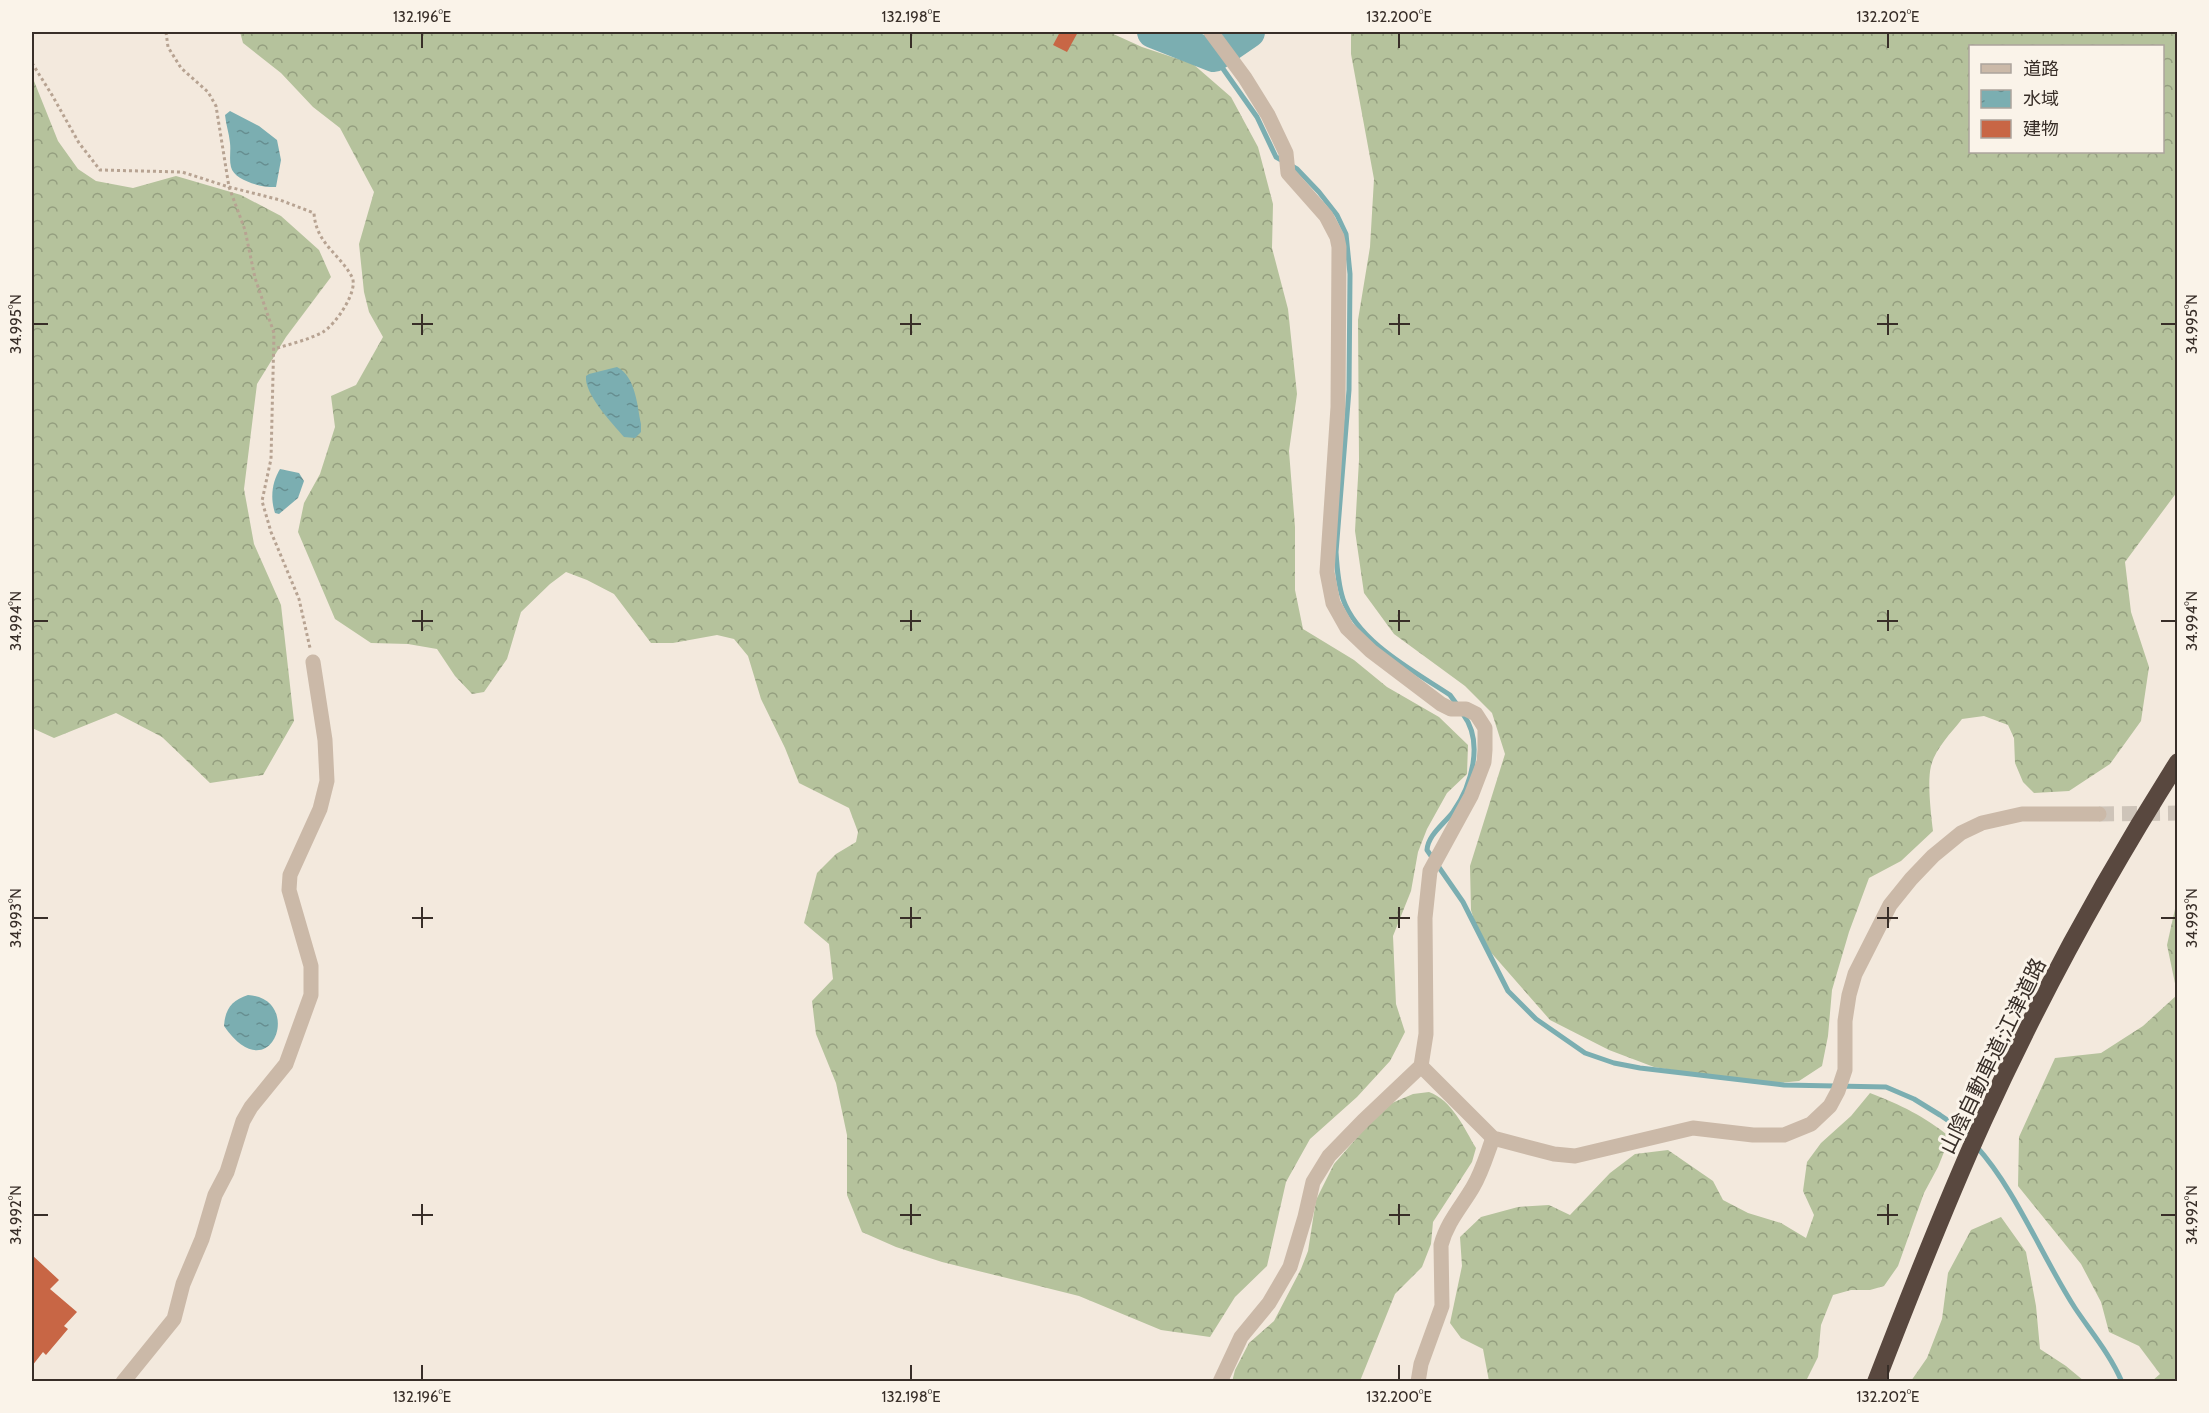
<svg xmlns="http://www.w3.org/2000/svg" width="2209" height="1413" viewBox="0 0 2209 1413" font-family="Cabin,'Noto Sans JP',sans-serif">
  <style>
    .forest { fill: url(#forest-crowns); fill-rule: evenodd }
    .water { fill: url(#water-ripples) }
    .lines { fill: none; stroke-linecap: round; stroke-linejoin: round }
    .stream { stroke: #7baeb1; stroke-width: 5 }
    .river { stroke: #7baeb1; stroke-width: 32 }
    .building { fill: #c86645 }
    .street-tunnel { stroke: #cec4b9; stroke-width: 15; stroke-dasharray: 15 8; stroke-linecap: butt }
    .path { stroke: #b7a392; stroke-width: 3; stroke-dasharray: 3 3; stroke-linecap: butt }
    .street { stroke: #cbb9a8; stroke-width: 15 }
    .highway { stroke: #59483f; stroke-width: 18 }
    .ticks { fill: none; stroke: #382e28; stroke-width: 2 }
    .labels { text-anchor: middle; stroke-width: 6; stroke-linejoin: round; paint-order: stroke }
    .street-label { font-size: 21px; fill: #382e28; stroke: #faf3e9 }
    .neatline { fill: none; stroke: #382e28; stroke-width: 2 }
    .ticks-label { font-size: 15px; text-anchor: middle; fill: #382e28 }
  </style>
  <defs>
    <pattern id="forest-crowns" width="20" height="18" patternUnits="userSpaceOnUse" patternTransform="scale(1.5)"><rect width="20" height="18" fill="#b5c29c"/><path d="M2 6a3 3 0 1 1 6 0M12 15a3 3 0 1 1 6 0" fill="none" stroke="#949e7f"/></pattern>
    <pattern id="water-ripples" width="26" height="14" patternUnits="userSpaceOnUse" patternTransform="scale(1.5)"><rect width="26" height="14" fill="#7baeb1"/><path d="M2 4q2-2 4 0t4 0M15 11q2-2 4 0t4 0" fill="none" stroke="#668e90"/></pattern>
  </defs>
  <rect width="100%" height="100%" fill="#f3e9dd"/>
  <g class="forest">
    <path d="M240,32H1109L1142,47L1193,64L1231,97L1258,147L1273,204L1272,248L1288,309L1297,394L1289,451L1295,527V590L1303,629L1354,660L1387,687L1439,717L1468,745L1467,774L1447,793L1427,829L1418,852L1411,891L1393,936L1396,1004L1405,1032L1390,1061L1357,1097L1310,1139L1286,1182L1267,1266L1235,1297L1210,1337L1161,1330L1079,1296L942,1262L896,1247L862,1232L847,1195V1135L836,1083L816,1034L812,1001L833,979L829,944L804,923L817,873L836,854L856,842L858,832L849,808L799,783L785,748L761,699L748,656L734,639L717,635L673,643H651L614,594L587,580L566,572L550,584L521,612L507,659L484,692L472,694L455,676L437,649L408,644L371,643L335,619L298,532L304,503L320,474L335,427L331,396L356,385L383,337L369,312L364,292L359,244L374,192L340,128L313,107L281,73L243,43Z"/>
    <path d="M1351,32H2177V492L2125,562L2131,612L2149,667L2141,721L2110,764L2069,791L2034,793L2023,782L2015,763L2014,738L2008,725L1984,716L1962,719C1951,733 1935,749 1931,766C1927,782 1931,814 1933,831L1901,861L1869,878L1849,932L1832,990L1828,1036L1822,1066L1799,1081L1779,1083L1710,1076L1654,1067L1609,1050L1550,1020L1480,940L1471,910L1470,866L1505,754L1492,713L1465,686L1394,634L1364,593L1355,531L1359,460L1358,320L1370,247L1374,179L1351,54ZM2162,46V152H1970V46Z"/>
    <path d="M32,76L58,141L78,169L96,181L133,188L176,176L241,195L281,216L319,250L331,277L286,337L257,384L244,489L254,544L281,605L294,721L263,775L210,783L162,737L116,713L54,738L32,728Z"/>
    <path d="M2177,900H2178L2177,993L2167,945Z"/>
    <path d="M2177,995V1381H2152L2160,1374L2139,1346L2109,1332L2101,1302L2081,1264L2018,1186L2019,1137L2055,1058L2101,1053L2143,1026Z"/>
    <path d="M1429,1092C1452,1100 1464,1128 1476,1148L1472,1162L1433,1222L1431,1244L1422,1267L1395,1294L1360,1381L1232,1382L1235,1370L1249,1343L1274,1321L1301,1269L1308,1251L1316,1200L1334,1164L1375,1117L1392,1103L1413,1094Z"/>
    <path d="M1870,1093C1901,1105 1924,1116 1950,1137L1938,1167L1924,1193L1898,1266L1884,1286L1870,1290H1851L1833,1295L1821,1325L1818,1357L1806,1381H1489L1483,1349L1461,1338L1450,1323L1462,1266L1460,1237L1481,1217L1518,1207L1549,1205L1570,1215L1610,1173L1635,1154L1668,1150L1713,1181L1723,1200L1748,1213L1781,1223L1806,1238L1814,1215L1803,1191L1807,1162L1821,1143L1851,1116Z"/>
    <path d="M2001,1217L2026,1252L2036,1306L2040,1349L2066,1366L2084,1381H1911L1927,1358L1942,1319L1948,1273L1971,1230Z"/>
  </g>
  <g class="water">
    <path d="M230,111L259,126L277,140L281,160L276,187C264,188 234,181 231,167C229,159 231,151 230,143C229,133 226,125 225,115Z"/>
    <path d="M617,367C636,377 637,405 641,424V432L635,438L624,437C612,423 584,394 586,376L589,374Z"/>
    <path d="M280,469L299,473L304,481L298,498L279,514L275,513C270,498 272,482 280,469Z"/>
    <path d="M248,995C305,998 271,1094 224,1026C225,1009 232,1000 248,995Z"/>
  </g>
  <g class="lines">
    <g class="stream">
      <path d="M1214,56L1257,117L1276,157L1297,169L1319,192L1337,215L1346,234L1350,274L1349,390L1336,552C1337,568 1338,584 1343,599C1358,642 1414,671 1450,695L1458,706"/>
      <path d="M1463,714C1484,742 1472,785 1453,812C1444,824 1428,835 1427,850L1463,902L1508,991L1536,1019L1585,1053L1614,1063L1640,1068L1784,1085L1886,1087L1914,1099L1940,1115L1959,1128L1970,1139"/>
      <path d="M1976,1146C2016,1190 2042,1257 2075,1308C2091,1332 2110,1354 2122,1382"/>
    </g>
    <path class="river" d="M1153,32L1214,56L1249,32"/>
  </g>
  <g class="building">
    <path d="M1060,32H1078L1067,52L1053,45Z"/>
    <path d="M32,1255L59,1280L50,1289L77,1312L64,1326L68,1329L46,1355L43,1352L32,1366Z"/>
  </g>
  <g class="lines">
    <path class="street-tunnel" d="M2099,814L2178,813"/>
    <g class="path">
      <path d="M166,32L168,47L181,68L208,92L216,106L229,187L245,230L255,278L274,333L271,459L262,501L271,532L299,599L310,648"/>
      <path d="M32,63L52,95L79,143L100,170L182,172L229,187L280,200L314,213C316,244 340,254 352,277C359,291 335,325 323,332C308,340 290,344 274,349"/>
    </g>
    <g class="street">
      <path d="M1211,32L1245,78L1268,115L1286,153L1288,173L1326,216L1337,237L1339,247L1338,407L1327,572L1333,603L1347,628L1371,651L1441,704L1451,709H1466L1476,714L1485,728V750L1484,762L1471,796L1430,871L1425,918L1426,1034L1421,1066L1363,1121L1329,1156L1313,1182L1305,1217L1290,1267L1269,1303L1241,1337L1220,1382"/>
      <path d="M1421,1066L1493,1138L1554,1154L1575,1156L1693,1128L1753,1135H1784L1811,1124L1830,1106L1838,1091L1845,1070V1021L1849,995L1855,974L1890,905L1911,879L1933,856L1961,833L1982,823L2022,814H2099"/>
      <path d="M123,1382L174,1319L183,1284L202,1239L215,1195L227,1172L243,1121L251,1107L286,1064L311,995V966L289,890L290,875L320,809L327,781L325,740L313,662"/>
      <path d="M1418,1382L1421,1364L1442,1306L1441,1245C1447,1222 1462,1206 1473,1187C1482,1172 1487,1154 1493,1138"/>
    </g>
    <path class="highway" d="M1876,1382C1910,1294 1944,1207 1983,1121C2039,998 2105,877 2178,762"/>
  </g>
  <path class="ticks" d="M422,33V48M911,33V48M1399,33V48M1888,33V48M422,314V335M911,314V335M1399,314V335M1888,314V335M33,324H48M412,324H433M900,324H921M1389,324H1410M1877,324H1898M2161,324H2176M422,610V631M911,610V631M1399,610V631M1888,610V631M33,621H48M412,621H433M900,621H921M1389,621H1410M1877,621H1898M2161,621H2176M422,907V928M911,907V928M1399,907V928M1888,907V928M33,918H48M412,918H433M900,918H921M1389,918H1410M1877,918H1898M2161,918H2176M422,1204V1225M911,1204V1225M1399,1204V1225M1888,1204V1225M33,1215H48M412,1215H433M900,1215H921M1389,1215H1410M1877,1215H1898M2161,1215H2176M422,1365V1380M911,1365V1380M1399,1365V1380M1888,1365V1380"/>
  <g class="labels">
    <g class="street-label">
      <text transform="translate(1993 1056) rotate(-64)" y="7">山陰自動車道;江津道路</text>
    </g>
  </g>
  <rect width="2209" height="1413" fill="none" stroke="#faf3e9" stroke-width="66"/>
  <rect x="1969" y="45" width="195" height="108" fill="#faf3e9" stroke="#aca49c" stroke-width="1.5"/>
  <rect x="1981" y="64" width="30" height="9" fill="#cbb9a8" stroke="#aca49c" stroke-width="1.5"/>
  <text x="2023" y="75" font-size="18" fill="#382e28">道路</text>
  <rect x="1981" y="90" width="30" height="18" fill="url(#water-ripples)" stroke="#aca49c" stroke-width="1.5"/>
  <text x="2023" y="105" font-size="18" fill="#382e28">水域</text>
  <rect x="1981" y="120" width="30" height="18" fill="#c86645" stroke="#aca49c" stroke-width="1.5"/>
  <text x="2023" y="135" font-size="18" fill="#382e28">建物</text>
  <rect x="33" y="33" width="2143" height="1347" class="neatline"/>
  <g class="ticks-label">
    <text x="422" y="22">132.196°E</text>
    <text x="911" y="22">132.198°E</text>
    <text x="1399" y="22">132.200°E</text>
    <text x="1888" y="22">132.202°E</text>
    <text transform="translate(16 324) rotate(-90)" y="5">34.995°N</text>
    <text transform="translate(2192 324) rotate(-90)" y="5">34.995°N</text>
    <text transform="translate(16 621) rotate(-90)" y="5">34.994°N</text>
    <text transform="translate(2192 621) rotate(-90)" y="5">34.994°N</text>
    <text transform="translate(16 918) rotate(-90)" y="5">34.993°N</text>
    <text transform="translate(2192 918) rotate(-90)" y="5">34.993°N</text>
    <text transform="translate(16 1215) rotate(-90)" y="5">34.992°N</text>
    <text transform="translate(2192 1215) rotate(-90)" y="5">34.992°N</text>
    <text x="422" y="1402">132.196°E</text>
    <text x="911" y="1402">132.198°E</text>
    <text x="1399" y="1402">132.200°E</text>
    <text x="1888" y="1402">132.202°E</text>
  </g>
</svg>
